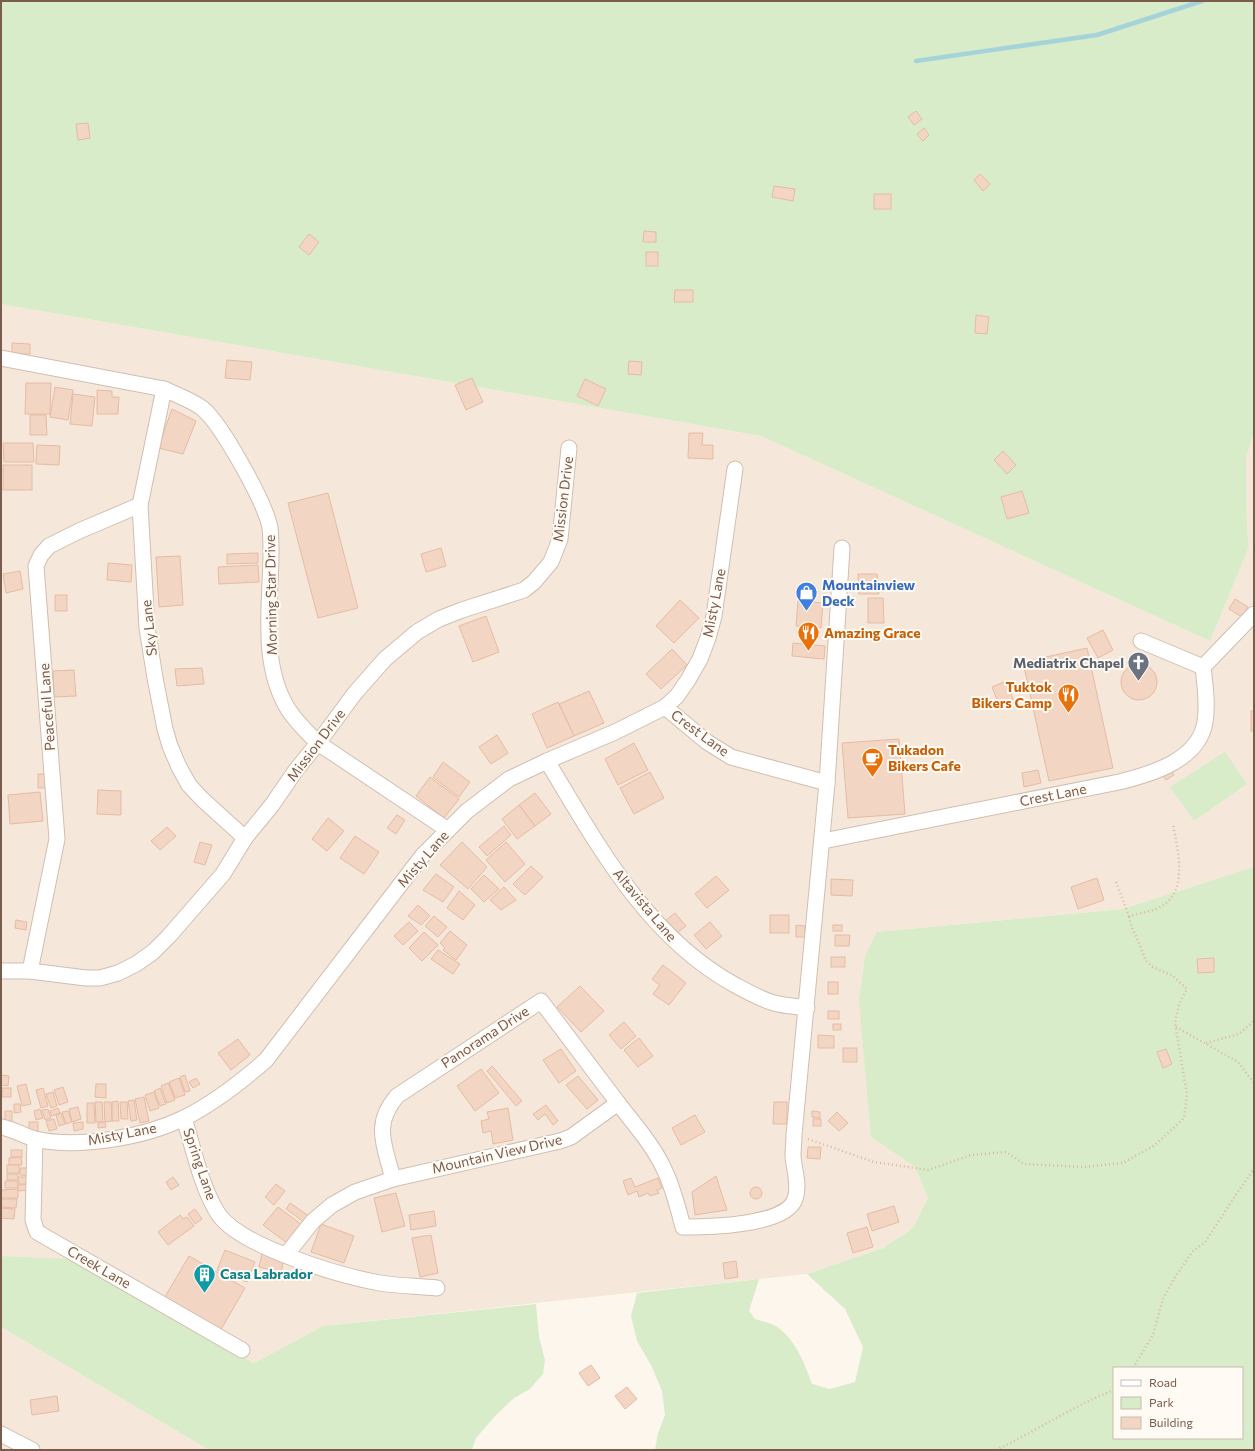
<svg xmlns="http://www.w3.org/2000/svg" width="1255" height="1451" viewBox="0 0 1255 1451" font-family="Commissioner,sans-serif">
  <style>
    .residential { fill: #f5e8da }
    .green { fill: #d8ecc9; fill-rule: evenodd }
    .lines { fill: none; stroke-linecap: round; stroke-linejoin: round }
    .stream { stroke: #a5d3da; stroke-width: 4.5 }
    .building { fill: #f3d5c3; stroke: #e6bba3 }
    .minor-casing { stroke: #d1beb0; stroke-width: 17 }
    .path { stroke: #d9b8a5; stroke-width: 2.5; stroke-dasharray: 1 3; stroke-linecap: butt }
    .minor { stroke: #fff; stroke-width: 15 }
    .labels { text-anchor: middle; stroke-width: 4; stroke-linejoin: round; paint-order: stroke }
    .street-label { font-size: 14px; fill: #7a5c4d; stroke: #fffaf3 }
    .shop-label { font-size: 14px; font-weight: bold; fill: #366cbe; stroke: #fffaf3; text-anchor: start }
    .food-label { font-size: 14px; font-weight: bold; fill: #c56008; stroke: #fffaf3; text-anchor: start }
    .worship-label { font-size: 14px; font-weight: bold; fill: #5b616d; stroke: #fffaf3; text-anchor: end }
    .culture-label { font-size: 14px; font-weight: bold; fill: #0d838f; stroke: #fffaf3; text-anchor: start }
  </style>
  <rect width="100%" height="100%" fill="#fdf6ec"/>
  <g class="residential">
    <path d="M1,304L761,436L1210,641L1249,547L1247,532L1246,457L1254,433V867L1122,909L877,932L871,1137L915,1167L928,1198L913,1228L883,1248L807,1274L323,1326L254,1363L68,1260L1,1256Z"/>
    <path d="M1,1327L209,1450H1Z"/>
  </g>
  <g class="green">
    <path d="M1,1H1254V433L1246,457L1247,532L1249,547L1210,641L761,436L1,304Z"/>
    <path d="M1225,752L1247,784L1194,821L1170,787Z"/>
    <path d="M1254,867V1450H655L658,1433L665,1415L662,1391L652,1367L637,1341L631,1316L637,1293L759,1279L749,1311L755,1319C761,1321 770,1323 776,1326C796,1340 804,1362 812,1384L830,1389L855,1382L863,1347L845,1309L807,1274L883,1248L913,1228L928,1198L915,1167L871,1137L859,1001L865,956L877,932L1122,909ZM1114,1368H1242V1438H1114Z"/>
    <path d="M1,1256L68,1259L254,1363L323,1326L536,1304L539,1337L545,1360L543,1374L530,1389L514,1398L496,1415L476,1438L472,1450H209L1,1327Z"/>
  </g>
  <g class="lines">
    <path class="stream" d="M916,61L1097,35L1202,1"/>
  </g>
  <g class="building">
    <path d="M916,111L922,119L914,125L908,117Z"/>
    <path d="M88,123L90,138L78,140L76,124Z"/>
    <path d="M924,128L929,135L923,141L917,134Z"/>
    <path d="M980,174L990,184L983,191L974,180Z"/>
    <path d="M774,186L795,189L793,201L772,197Z"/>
    <rect x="874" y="194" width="17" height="15"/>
    <path d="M644,231L656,232V242H643Z"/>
    <path d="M309,234L319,242L309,255L299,247Z"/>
    <rect x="646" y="252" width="12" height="14"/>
    <path d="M675,290H693V302H674Z"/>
    <path d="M976,315L989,317L987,334L975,333Z"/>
    <path d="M12,343L30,344V354H12Z"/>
    <path d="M227,360L252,362L250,380L225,378Z"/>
    <path d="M629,361L642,362L641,375L628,374Z"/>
    <path d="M472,378L483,402L466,410L455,385Z"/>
    <path d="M585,379L606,389L598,406L577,396Z"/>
    <path d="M26,383H51L50,414H25Z"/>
    <path d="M55,387L73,390L68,420L50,417Z"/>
    <path d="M97,390L112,391V397H119L118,414H97Z"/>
    <path d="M73,394L95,397L92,426L70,424Z"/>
    <path d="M172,409L196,421L183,454L158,448Z"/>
    <path d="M30,415H46L47,435H30Z"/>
    <path d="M689,433H703L702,445H713V459L688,458Z"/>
    <path d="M3,443H33L34,462H4Z"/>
    <path d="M37,445L60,446L59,465L36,464Z"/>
    <path d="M1003,451L1016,465L1007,474L994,460Z"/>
    <rect x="3" y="465" width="29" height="25"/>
    <path d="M1022,491L1029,513L1007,519L1001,497Z"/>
    <path d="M328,493L358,608L318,618L288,503Z"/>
    <path d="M441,548L446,566L426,572L421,554Z"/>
    <path d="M258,553V563L227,564V554Z"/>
    <path d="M180,556L183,605L159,607L156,557Z"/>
    <path d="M108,563L132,565L131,582L107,580Z"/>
    <path d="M258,565L259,582L219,584L218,567Z"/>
    <path d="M20,571L23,589L6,593L3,574Z"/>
    <path d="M858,574H877L879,594H859Z"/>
    <rect x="55" y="595" width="12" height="16"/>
    <path d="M868,598H883L884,623H868Z"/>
    <path d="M1235,599L1248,607L1242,617L1229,609Z"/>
    <path d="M680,600L699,618L674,643L656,626Z"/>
    <path d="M798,601L823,603L821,628L796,626Z"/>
    <path d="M486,616L499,652L473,662L459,626Z"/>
    <path d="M1103,630L1113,650L1098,658L1087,638Z"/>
    <path d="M793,643L825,646L824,659L792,656Z"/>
    <path d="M1087,648L1113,768L1049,781L1023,662Z"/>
    <path d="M672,649L687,665L661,689L646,674Z"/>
    <circle cx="1139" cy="682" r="18"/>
    <path d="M202,668L204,684L177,686L175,669Z"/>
    <path d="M74,670L76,696L54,697L53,671Z"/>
    <path d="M1006,681L1015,704L1001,710L992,687Z"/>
    <path d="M589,691L604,723L574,736L559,704Z"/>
    <path d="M558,702L574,736L547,748L532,714Z"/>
    <rect x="1251" y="711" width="3" height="20"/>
    <path d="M497,735L508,753L491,764L479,747Z"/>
    <path d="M899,739L905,814L848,818L842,743Z"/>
    <path d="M634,743L648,770L618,785L605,759Z"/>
    <path d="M443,762L470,782L459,797L433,777Z"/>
    <path d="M1170,769L1174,775L1166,780L1162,774Z"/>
    <path d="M1038,770L1041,783L1024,787L1022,773Z"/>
    <path d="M650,772L664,798L634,814L620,788Z"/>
    <path d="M38,774H46L47,788H38Z"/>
    <path d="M430,777L459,799L444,818L416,796Z"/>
    <path d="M98,790L121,791V815L97,814Z"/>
    <path d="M40,792L43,821L10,824L8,795Z"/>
    <path d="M535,793L551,814L535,826L519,805Z"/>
    <path d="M519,805L535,826L517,839L502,819Z"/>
    <path d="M397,815L405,820L396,834L387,828Z"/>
    <path d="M328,818L344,831L327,851L312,839Z"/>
    <path d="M504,826L511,835L487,856L479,847Z"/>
    <path d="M167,827L176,836L160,850L151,841Z"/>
    <path d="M355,836L379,852L364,874L340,858Z"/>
    <path d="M200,842L212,845L205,865L194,862Z"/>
    <path d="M462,842L487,867L468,889L440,865Z"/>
    <path d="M506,842L525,864L505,882L486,860Z"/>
    <path d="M531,866L543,877L525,895L513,884Z"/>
    <path d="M436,874L454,887L443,902L423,890Z"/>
    <path d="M484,875L499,889L484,902L471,889Z"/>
    <path d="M716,876L729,890L707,908L695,894Z"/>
    <path d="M1097,878L1104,900L1078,909L1071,887Z"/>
    <path d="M831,879L853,880L852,896L831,895Z"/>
    <path d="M504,887L516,900L501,910L490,900Z"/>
    <path d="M459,891L475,905L463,920L447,908Z"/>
    <path d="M418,905L430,916L421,925L408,916Z"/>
    <path d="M675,913L686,926L677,933L666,920Z"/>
    <rect x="770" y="915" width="19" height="18"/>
    <path d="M434,916L447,927L438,937L425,926Z"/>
    <path d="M16,920L27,922L26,930L15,928Z"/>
    <path d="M409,922L418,931L403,945L394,936Z"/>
    <path d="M710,922L722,936L706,949L694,935Z"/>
    <path d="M796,925L805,926V937H796Z"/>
    <rect x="833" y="925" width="9" height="6"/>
    <path d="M450,931L467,945L456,960L443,950L445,948L440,943Z"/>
    <path d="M424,932L438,945L422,961L409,948Z"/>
    <path d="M835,935H850L849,946H835Z"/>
    <path d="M438,950L460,964L453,974L431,959Z"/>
    <rect x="831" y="957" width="14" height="10"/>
    <path d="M1214,958V972L1198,973L1197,959Z"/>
    <path d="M663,965L686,983L669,1005L653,994L660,985L652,979Z"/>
    <rect x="828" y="982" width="10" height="12"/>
    <path d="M580,986L604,1011L581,1032L557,1007Z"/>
    <rect x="828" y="1011" width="11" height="8"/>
    <path d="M624,1022L636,1036L621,1049L609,1035Z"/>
    <rect x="833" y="1024" width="8" height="6"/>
    <path d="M818,1035L834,1036V1048H818Z"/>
    <path d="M639,1038L653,1056L638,1067L624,1050Z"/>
    <path d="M238,1039L250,1055L231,1070L218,1053Z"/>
    <rect x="843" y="1048" width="14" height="14"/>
    <path d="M561,1049L576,1071L559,1083L543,1060Z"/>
    <path d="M1166,1049L1172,1064L1163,1068L1157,1052Z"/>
    <path d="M492,1066L522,1101L516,1106L487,1071Z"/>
    <path d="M481,1069L499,1093L475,1111L457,1086Z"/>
    <path d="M1,1075L9,1076L8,1086L1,1085Z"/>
    <path d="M185,1075L190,1091L185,1092L180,1077Z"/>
    <path d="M578,1076L598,1100L587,1109L566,1085Z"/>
    <path d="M179,1078L185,1095L175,1098L169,1082Z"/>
    <path d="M196,1078L200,1084L193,1088L189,1082Z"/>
    <path d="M168,1083L175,1100L167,1103L161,1086Z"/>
    <path d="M26,1084L31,1104L22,1106L17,1086Z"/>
    <path d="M96,1084H106V1098L95,1097Z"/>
    <path d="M63,1087L68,1102L59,1105L54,1090Z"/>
    <rect x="2" y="1088" width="9" height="9"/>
    <path d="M43,1088L48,1106L41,1108L36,1090Z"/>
    <path d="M160,1088L166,1104L160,1106L154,1091Z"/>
    <path d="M53,1092L57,1106L51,1108L46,1094Z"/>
    <path d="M154,1092L159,1108L150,1111L145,1095Z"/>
    <path d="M144,1097L149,1121L140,1123L135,1099Z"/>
    <path d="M134,1100L137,1120L131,1121L128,1101Z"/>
    <path d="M118,1101L119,1121H112V1102Z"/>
    <path d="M95,1102H102L103,1122H96Z"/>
    <path d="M104,1102H111L112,1121L105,1122Z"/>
    <path d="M120,1102H127L128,1119H121Z"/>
    <path d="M774,1102H787V1124H773Z"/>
    <path d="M87,1103H94L95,1123H87Z"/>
    <path d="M14,1104H20L21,1112L14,1113Z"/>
    <path d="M546,1105L558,1121L553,1125L545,1114L538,1120L533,1114Z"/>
    <path d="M78,1107L81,1119L72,1122L69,1109Z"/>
    <path d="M58,1108L60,1113L52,1116L50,1111Z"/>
    <path d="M508,1108L513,1140L493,1144L491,1131L483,1133L481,1121L489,1119L487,1112Z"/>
    <path d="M40,1109L43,1118L36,1120L34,1111Z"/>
    <path d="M48,1109L51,1118L45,1120L42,1110Z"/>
    <path d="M5,1111H12V1123L5,1122Z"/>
    <path d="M68,1111L72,1122L66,1124L62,1112Z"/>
    <path d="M812,1111L820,1112V1118L812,1117Z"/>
    <path d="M837,1112L848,1123L839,1131L828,1121Z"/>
    <path d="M61,1113L65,1124L59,1126L56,1115Z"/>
    <path d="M695,1115L705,1132L681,1145L672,1128Z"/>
    <path d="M54,1119L57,1129L49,1131L46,1121Z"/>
    <rect x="813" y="1119" width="8" height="7"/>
    <rect x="29" y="1122" width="9" height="9"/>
    <path d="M83,1122V1129L74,1131L73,1123Z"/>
    <path d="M105,1122L106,1127L98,1128V1123Z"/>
    <path d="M808,1147H821L820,1159L807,1158Z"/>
    <rect x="11" y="1150" width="11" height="7"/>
    <path d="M21,1157L22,1165H9V1158Z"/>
    <rect x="7" y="1165" width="12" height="8"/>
    <path d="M20,1168H30V1176L20,1175Z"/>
    <rect x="7" y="1174" width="11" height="6"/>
    <path d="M716,1176L727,1210L695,1215L692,1192Z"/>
    <path d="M18,1177H30V1184H19Z"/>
    <path d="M173,1177L179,1185L171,1190L166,1182Z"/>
    <path d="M631,1178L635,1187L658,1178L662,1188L657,1190L659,1193L650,1196L648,1193L639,1197L637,1191L628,1195L623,1181Z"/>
    <path d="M5,1181H17L18,1188H5Z"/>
    <path d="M29,1184V1190L18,1191V1185Z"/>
    <path d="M276,1184L285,1191L274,1205L265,1197Z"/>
    <circle cx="756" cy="1193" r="6"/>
    <path d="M18,1189V1198H1V1190Z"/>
    <path d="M396,1193L405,1226L382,1232L374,1198Z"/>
    <path d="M1,1199H17L16,1208L1,1207Z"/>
    <path d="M290,1203L309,1216L304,1222L286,1209Z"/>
    <path d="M894,1206L899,1222L872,1231L867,1214Z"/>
    <path d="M278,1207L302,1225L287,1243L263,1225Z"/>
    <path d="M1,1208L15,1209L14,1219L1,1218Z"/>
    <path d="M195,1209L202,1219L195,1224L188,1214Z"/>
    <path d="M434,1211L436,1226L411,1230L409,1215Z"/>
    <path d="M180,1215L183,1219L187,1217L194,1226L168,1245L158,1232Z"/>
    <path d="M321,1224L354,1236L344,1263L311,1252Z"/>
    <path d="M867,1227L873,1247L853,1253L847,1233Z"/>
    <path d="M431,1235L438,1273L420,1277L412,1238Z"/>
    <path d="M225,1250L255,1262L247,1282L217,1270Z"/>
    <path d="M262,1253L284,1258L281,1273L259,1267Z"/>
    <path d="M189,1256L245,1288L219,1333L163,1300Z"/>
    <path d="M736,1261L738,1277L725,1279L723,1263Z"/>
    <path d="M591,1365L600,1378L588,1386L579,1373Z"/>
    <path d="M627,1387L637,1399L625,1409L615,1396Z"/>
    <path d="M57,1396L59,1411L32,1415L30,1400Z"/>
  </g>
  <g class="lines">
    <defs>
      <g id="minor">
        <path d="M1,358L164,389C177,395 191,400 202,408C221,423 266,504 270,528C272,546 271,565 270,583C268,625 265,672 288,709C296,722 308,733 318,743L448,830"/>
        <path d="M164,389L140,505L147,628L155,678L165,729L170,746L179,767L189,785L202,799L245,838"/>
        <path d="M1141,641L1203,667"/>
        <path d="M1203,667L1254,614"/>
        <path d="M665,707L707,742L731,757L827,783"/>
        <path d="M547,761C597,844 647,937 735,985C748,992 760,999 774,1003C784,1006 796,1006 807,1008"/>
        <path d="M823,841L1119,782C1152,774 1199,760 1205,722C1208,704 1205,685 1203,667"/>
        <path d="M1,971H30L86,978H100L118,973L136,964L153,952L169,936L223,874L245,838L272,805L296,770L318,743L355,693L385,659L417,632L439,619L462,610L524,590L534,582L551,562L560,539L569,448"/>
        <path d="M30,971L57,839L36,566L41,555L49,546L79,531L140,505"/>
        <path d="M184,1118C193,1147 202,1190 219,1215C242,1247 341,1276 380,1283C398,1286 418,1286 437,1288"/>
        <path d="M1,1127C13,1129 24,1136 35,1139C79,1149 145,1137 184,1118C214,1103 241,1082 266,1060L423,855L467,811L509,779L547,761L615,732L665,707L677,696L688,680L700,659L708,638L714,616L735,469"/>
        <path d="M35,1139L33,1220L37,1232L242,1350"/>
        <path d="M393,1179C385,1146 372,1125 397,1096L541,1001L618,1103"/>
        <path d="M286,1255L313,1221L332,1205L355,1192L393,1179L560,1141L571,1137L618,1103C634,1124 653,1145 664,1169C673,1187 678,1208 683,1227C707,1227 786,1226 795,1199C800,1186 794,1170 793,1156C793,1149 794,1142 794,1135L827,783L842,548"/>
        <path d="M1,1434L32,1450"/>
      </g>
    </defs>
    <use href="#minor" class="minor-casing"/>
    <g class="path">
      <path d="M1116,882L1129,916C1137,914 1147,912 1156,909C1190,895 1178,852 1173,824"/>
      <path d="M1176,1027L1238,1062L1254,1083"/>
      <path d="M1206,1043L1239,1034L1254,1021"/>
      <path d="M808,1139L874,1162L928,1170L971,1155L1006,1152L1024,1164L1083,1167L1123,1163L1155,1145L1184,1118L1187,1094L1175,1023L1179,1004L1187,989L1173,976L1153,967L1146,961L1139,943L1131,926L1129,916"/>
      <path d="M1133,1368L1153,1335L1163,1299L1175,1277L1192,1252L1205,1242L1239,1190L1254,1169"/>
      <path d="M996,1450C1036,1431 1073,1406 1114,1390"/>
    </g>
    <use href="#minor" class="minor"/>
  </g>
  <defs>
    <symbol id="shop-pin" viewBox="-11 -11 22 30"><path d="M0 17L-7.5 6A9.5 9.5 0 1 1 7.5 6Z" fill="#3f7fe0" stroke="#fffaf3"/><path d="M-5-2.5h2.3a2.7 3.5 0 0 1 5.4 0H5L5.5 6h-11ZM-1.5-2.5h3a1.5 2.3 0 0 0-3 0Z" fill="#fff"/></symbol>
    <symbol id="restaurant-pin" viewBox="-11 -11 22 30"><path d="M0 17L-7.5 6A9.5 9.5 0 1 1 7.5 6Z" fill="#e8710a" stroke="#fffaf3"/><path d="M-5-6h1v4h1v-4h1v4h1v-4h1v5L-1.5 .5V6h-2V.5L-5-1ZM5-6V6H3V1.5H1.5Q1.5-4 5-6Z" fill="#fff"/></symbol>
    <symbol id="church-pin" viewBox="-11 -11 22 30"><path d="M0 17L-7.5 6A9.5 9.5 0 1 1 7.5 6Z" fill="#6b7280" stroke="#fffaf3"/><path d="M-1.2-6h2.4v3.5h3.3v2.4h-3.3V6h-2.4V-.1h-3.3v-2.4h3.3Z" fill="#fff"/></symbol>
    <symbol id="cafe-pin" viewBox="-11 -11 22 30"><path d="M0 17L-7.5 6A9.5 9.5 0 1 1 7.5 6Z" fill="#e8710a" stroke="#fffaf3"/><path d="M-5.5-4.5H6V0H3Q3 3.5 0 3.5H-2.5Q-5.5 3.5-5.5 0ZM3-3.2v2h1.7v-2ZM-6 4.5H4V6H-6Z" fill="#fff"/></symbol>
    <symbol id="building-pin" viewBox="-11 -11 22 30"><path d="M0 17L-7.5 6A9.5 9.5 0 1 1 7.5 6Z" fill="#0f9aa8" stroke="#fffaf3"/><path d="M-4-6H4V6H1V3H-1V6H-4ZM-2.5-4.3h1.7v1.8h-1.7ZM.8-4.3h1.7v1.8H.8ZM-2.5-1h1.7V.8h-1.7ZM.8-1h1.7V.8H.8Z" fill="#fff"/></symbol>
  </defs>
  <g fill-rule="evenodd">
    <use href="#shop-pin" x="794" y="580" width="25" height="34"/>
    <use href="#restaurant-pin" x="796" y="620" width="25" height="34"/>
    <use href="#church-pin" x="1126" y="650" width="25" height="34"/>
    <use href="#restaurant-pin" x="1056" y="682" width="25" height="34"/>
    <use href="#cafe-pin" x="860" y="746" width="25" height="34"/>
    <use href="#building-pin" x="192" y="1262" width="25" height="34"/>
  </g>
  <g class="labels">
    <g class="street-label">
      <text transform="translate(563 499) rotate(-83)" y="5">Mission Drive</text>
      <text transform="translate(271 595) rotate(-91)" y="5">Morning Star Drive</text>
      <text transform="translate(714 603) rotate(-79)" y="5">Misty Lane</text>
      <text transform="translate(149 628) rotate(-96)" y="5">Sky Lane</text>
      <text transform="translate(47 707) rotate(-94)" y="5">Peaceful Lane</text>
      <text transform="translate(700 733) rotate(36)" y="5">Crest Lane</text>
      <text transform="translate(316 745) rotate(-53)" y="5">Mission Drive</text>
      <text transform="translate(1053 795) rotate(-11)" y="5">Crest Lane</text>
      <text transform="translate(423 859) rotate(-49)" y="5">Misty Lane</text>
      <text transform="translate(645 905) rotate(50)" y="5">Altavista Lane</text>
      <text transform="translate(485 1037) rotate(-33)" y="5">Panorama Drive</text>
      <text transform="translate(122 1134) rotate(-11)" y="5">Misty Lane</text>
      <text transform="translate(497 1154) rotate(-13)" y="5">Mountain View Drive</text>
      <text transform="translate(200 1164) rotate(71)" y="5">Spring Lane</text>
      <text transform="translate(99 1267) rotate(30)" y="5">Creek Lane</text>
    </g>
    <g class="shop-label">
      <text x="822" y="590">Mountainview<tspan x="822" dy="16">Deck</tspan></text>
    </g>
    <g class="food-label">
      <text x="824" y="638">Amazing Grace</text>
      <text x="1052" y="692" text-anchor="end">Tuktok<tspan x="1052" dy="16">Bikers Camp</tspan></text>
      <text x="888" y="755">Tukadon<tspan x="888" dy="16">Bikers Cafe</tspan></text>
    </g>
    <g class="worship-label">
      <text x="1124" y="668">Mediatrix Chapel</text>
    </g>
    <g class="culture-label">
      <text x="220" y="1279">Casa Labrador</text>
    </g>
  </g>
  <rect width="1255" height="1451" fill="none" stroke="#7a5c4d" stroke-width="4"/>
  <rect x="1113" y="1367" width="130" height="72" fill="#fffaf3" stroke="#cabbb1"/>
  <rect x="1121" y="1380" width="20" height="6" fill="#ffffff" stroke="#cabbb1"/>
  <text x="1149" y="1387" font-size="12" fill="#7a5c4d">Road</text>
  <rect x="1121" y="1397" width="20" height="12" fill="#d8ecc9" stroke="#cabbb1"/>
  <text x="1149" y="1407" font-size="12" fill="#7a5c4d">Park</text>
  <rect x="1121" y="1417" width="20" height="12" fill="#f3d5c3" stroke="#cabbb1"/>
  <text x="1149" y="1427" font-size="12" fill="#7a5c4d">Building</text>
</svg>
